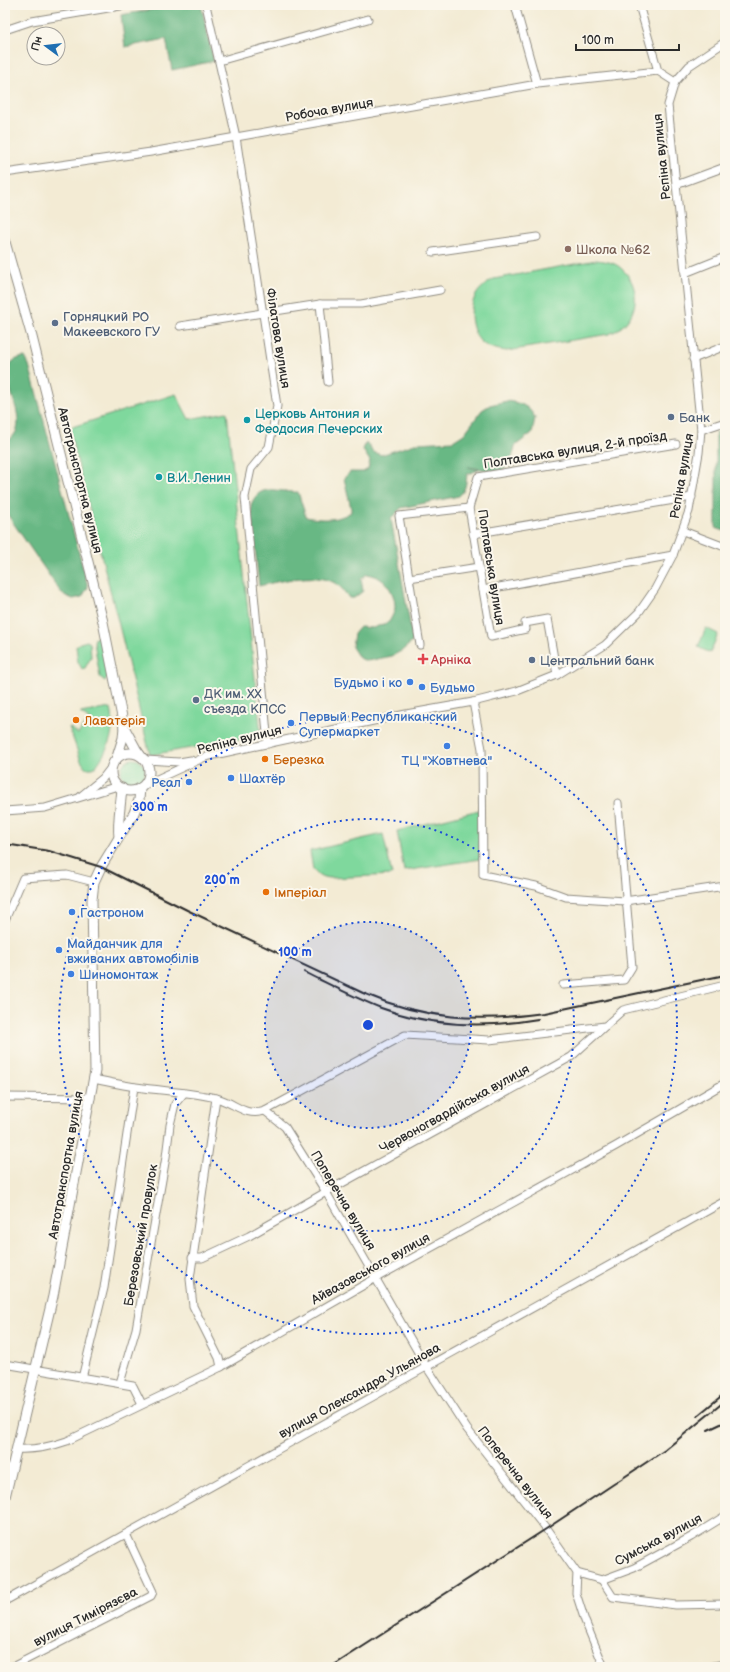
<svg xmlns="http://www.w3.org/2000/svg" width="730" height="1672" viewBox="0 0 730 1672" font-family="'Balsamiq Sans',sans-serif">
  <style>
    .green { fill: #7fd89d; stroke: #558264 }
    .forest { fill: #67b884; stroke: #497258 }
    .lines { fill: none; stroke-linecap: round; stroke-linejoin: round }
    .minor-casing { stroke: #8f8b80; stroke-width: 9 }
    .major-casing { stroke: #8f8b80; stroke-width: 11 }
    .minor { stroke: #fff; stroke-width: 7 }
    .major { stroke: #fff; stroke-width: 9 }
    .rail { stroke: #2b2b2b; stroke-width: 2 }
    .ring { fill: none; stroke: #1d4ed8; stroke-width: 2; stroke-dasharray: 2 4 }
    .education-dot { fill: #8d6e63; stroke: #fbf7ec; stroke-width: 1.5 }
    .service-dot { fill: #5c6f8a; stroke: #fbf7ec; stroke-width: 1.5 }
    .culture-dot { fill: #0f9aa8; stroke: #fbf7ec; stroke-width: 1.5 }
    .health-dot { fill: #e0444e; stroke: #fbf7ec; stroke-width: 1.5 }
    .shop-dot { fill: #3f7fe0; stroke: #fbf7ec; stroke-width: 1.5 }
    .food-dot { fill: #e8710a; stroke: #fbf7ec; stroke-width: 1.5 }
    .labels { text-anchor: middle; stroke-width: 4; stroke-linejoin: round; paint-order: stroke }
    .street-label { font-size: 13px; fill: #2b2b2b; stroke: #fbf7ec }
    .education-label { font-size: 13px; fill: #785e54; stroke: #fbf7ec; text-anchor: start }
    .service-label { font-size: 13px; fill: #4e5e75; stroke: #fbf7ec; text-anchor: start }
    .culture-label { font-size: 13px; fill: #0d838f; stroke: #fbf7ec; text-anchor: start }
    .health-label { font-size: 13px; fill: #be3a42; stroke: #fbf7ec; text-anchor: start }
    .shop-label { font-size: 13px; fill: #366cbe; stroke: #fbf7ec; text-anchor: start }
    .food-label { font-size: 13px; fill: #c56008; stroke: #fbf7ec; text-anchor: start }
    .centre { fill: #1d4ed8; stroke: #fbf7ec; stroke-width: 2 }
    .ring-label { font-size: 12px; text-anchor: middle; font-weight: bold; fill: #1d4ed8; stroke: #fbf7ec; stroke-width: 4; stroke-linejoin: round; paint-order: stroke }
  </style>
  <rect width="100%" height="100%" fill="#fbf7ec"/>
  <filter id="ink" filterUnits="userSpaceOnUse"><feTurbulence type="fractalNoise" baseFrequency=".025" numOctaves="2"/><feDisplacementMap in="SourceGraphic" scale="8" xChannelSelector="R" yChannelSelector="G"/><feConvolveMatrix kernelMatrix="1 2 1 2 8 2 1 2 1" color-interpolation-filters="sRGB"/></filter>
  <filter id="wash" filterUnits="userSpaceOnUse"><feTurbulence type="fractalNoise" baseFrequency=".012" numOctaves="4" result="noise"/><feDisplacementMap in="SourceGraphic" scale="16" xChannelSelector="R" yChannelSelector="G"/><feGaussianBlur stdDeviation="0.9" result="paint"/><feColorMatrix in="noise" values="0 0 0 0 0 0 0 0 0 0 0 0 0 0 0 0 0 1.4 0 .05"/><feComposite in="paint" operator="in"/></filter>
  <g filter="url(#wash)">
    <rect width="100%" height="100%" fill="#f3ebd4"/>
    <g class="green">
      <path d="M596,260C605,261 615,262 622,269C640,285 640,313 620,328C617,331 613,332 609,334L507,351C498,350 488,348 481,342C470,330 468,309 476,295C480,288 487,283 494,279Z"/>
      <path d="M176,394L189,419L227,412L261,736L150,755L122,637L69,428Z"/>
      <path d="M706,628L718,634L710,653L698,647Z"/>
      <path d="M99,636H101L108,677L105,681L100,677L94,642L95,638Z"/>
      <path d="M87,641L90,643L91,657L85,668L82,669L78,662L76,646L80,643Z"/>
      <path d="M111,708C116,730 109,749 96,766L93,768H86L81,761L69,727L78,734L89,719L80,713Z"/>
      <circle cx="133" cy="771" r="12"/>
      <path d="M479,810L480,859L404,871L397,831Z"/>
      <path d="M383,834L392,875L330,878L319,876L313,870L310,851Z"/>
    </g>
    <g class="forest">
      <path d="M179,5H201L214,61L172,70L166,39L125,47L121,15Z"/>
      <path d="M25,357L29,365L88,587L82,597L73,599L62,594L5,511V443C10,439 15,436 17,429C23,409 0,381 11,363C15,359 19,358 25,357Z"/>
      <path d="M507,401C520,403 529,405 535,418L532,433L515,446C509,479 494,470 468,467L479,470L467,474C466,483 466,490 459,496L401,508L391,519L413,641L403,650L392,656L367,661L359,658L352,647L354,634L360,627L373,628L389,622C391,618 395,612 395,607C395,591 384,576 367,574L361,579L363,591L354,598H349C346,594 343,589 339,586C321,570 280,581 259,586L251,505C260,481 279,493 298,492L306,517C321,520 338,521 351,512V508L344,478L350,472H363L368,469L370,461L363,450L366,442L373,452L381,455L418,443L453,441L464,434L482,410L490,405Z"/>
      <path d="M725,429V531L717,529L716,527V433Z"/>
    </g>
  </g>
  <g filter="url(#ink)">
    <g class="lines">
      <defs>
        <g id="minor">
          <path d="M206,5L236,137L277,406L269,447L251,469L245,497L268,744"/>
          <path d="M515,5L537,84"/>
          <path d="M639,5L658,71L675,82"/>
          <path d="M5,30L32,21L126,5"/>
          <path d="M219,61L368,19"/>
          <path d="M5,173L151,152L537,84L658,71"/>
          <path d="M676,185L725,167"/>
          <path d="M433,252L537,237"/>
          <path d="M685,273L725,257"/>
          <path d="M320,304L328,382"/>
          <path d="M180,326L320,304H361L440,290"/>
          <path d="M693,359L725,346"/>
          <path d="M701,430L725,422"/>
          <path d="M683,531L725,547"/>
          <path d="M473,534L692,497"/>
          <path d="M409,578L479,567"/>
          <path d="M483,590L673,555"/>
          <path d="M420,645L399,516L469,508"/>
          <path d="M557,675L547,619L525,623L526,629L491,637L469,508L478,477L676,444"/>
          <path d="M473,702L482,749L483,875L536,886L566,897L625,901L725,886"/>
          <path d="M146,760L179,762L191,760"/>
          <path d="M144,785L205,757L406,714L473,702L517,691L557,675L605,645L639,612L655,589L673,555L689,511L699,453L701,430L668,105L675,82L689,66L725,42"/>
          <path d="M81,796L103,778L113,765"/>
          <path d="M5,811L45,808L118,786"/>
          <path d="M5,920L23,878L67,875L94,882"/>
          <path d="M563,985L624,980L632,967L618,803"/>
          <path d="M94,1079C108,1082 122,1085 136,1087C163,1091 190,1092 216,1098C236,1103 244,1117 265,1111L285,1127L326,1192L426,1366L467,1429L546,1529L577,1573L576,1593L585,1621L604,1667"/>
          <path d="M5,1097L91,1098"/>
          <path d="M216,1098L190,1279L193,1306L219,1358L221,1367"/>
          <path d="M265,1111L405,1035L489,1040L605,1026"/>
          <path d="M192,1258H202L249,1236L326,1192L571,1057L623,1010L725,985"/>
          <path d="M5,1364L133,1386L142,1404"/>
          <path d="M82,1378L104,1288L134,1087"/>
          <path d="M120,1383L136,1329L166,1157L170,1125L175,1104L184,1093"/>
          <path d="M17,1449C35,1450 50,1447 67,1441L221,1367L376,1278L616,1146L725,1083"/>
          <path d="M577,1573L602,1580L634,1568L691,1537L725,1516"/>
          <path d="M602,1580L613,1597L676,1605L725,1604"/>
          <path d="M5,1601L725,1201"/>
          <path d="M12,1667L151,1596L153,1592L126,1534"/>
          <path d="M708,1667L725,1664"/>
        </g>
        <g id="major">
          <path d="M5,242L32,337L103,622L124,727L123,738L116,760"/>
          <path d="M124,727L136,749L141,756"/>
          <circle cx="130" cy="772" r="19"/>
          <path d="M119,837C117,822 121,804 122,788"/>
          <path d="M5,1497L53,1296L95,1071L92,900L94,882L101,867L134,813L139,800L140,788"/>
        </g>
      </defs>
      <use href="#minor" class="minor-casing"/>
      <use href="#major" class="major-casing"/>
      <use href="#minor" class="minor"/>
      <use href="#major" class="major"/>
      <g class="rail">
        <path d="M5,844L49,851L101,867L187,910L363,993C425,1020 478,1022 544,1013L725,975"/>
        <path d="M304,972C329,984 355,998 381,1008C432,1027 485,1028 538,1019"/>
        <path d="M697,1416L725,1393"/>
        <path d="M708,1430L725,1422"/>
        <path d="M331,1667L546,1529L665,1450L725,1401"/>
      </g>
    </g>
  </g>
  <circle cx="368" cy="1025" r="103" fill="#1d4ed8" fill-opacity=".12"/>
  <g class="ring">
    <circle cx="368" cy="1025" r="103"/>
    <circle cx="368" cy="1025" r="206"/>
    <circle cx="368" cy="1025" r="309"/>
  </g>
  <circle class="education-dot" cx="568" cy="249" r="4"/>
  <g class="service-dot">
    <circle cx="55" cy="323" r="4"/>
    <circle cx="671" cy="417" r="4"/>
    <circle cx="532" cy="660" r="4"/>
    <circle cx="196" cy="700" r="4"/>
  </g>
  <g class="culture-dot">
    <circle cx="247" cy="420" r="4"/>
    <circle cx="159" cy="477" r="4"/>
  </g>
  <path class="health-dot" d="M421 653h4v4h4v4h-4v4h-4v-4h-4v-4h4z"/>
  <g class="shop-dot">
    <circle cx="410" cy="682" r="4"/>
    <circle cx="422" cy="687" r="4"/>
    <circle cx="291" cy="723" r="4"/>
    <circle cx="447" cy="746" r="4"/>
    <circle cx="231" cy="778" r="4"/>
    <circle cx="189" cy="782" r="4"/>
    <circle cx="72" cy="912" r="4"/>
    <circle cx="59" cy="950" r="4"/>
    <circle cx="71" cy="974" r="4"/>
  </g>
  <g class="food-dot">
    <circle cx="76" cy="720" r="4"/>
    <circle cx="265" cy="759" r="4"/>
    <circle cx="266" cy="892" r="4"/>
  </g>
  <g class="labels">
    <g class="street-label">
      <text transform="translate(329 109) rotate(-10)" y="5">Робоча вулиця</text>
      <text transform="translate(661 157) rotate(-96)" y="5">Рєпіна вулиця</text>
      <text transform="translate(279 338) rotate(81)" y="5">Філатова вулиця</text>
      <text transform="translate(575 449) rotate(-9)" y="5">Полтавська вулиця, 2-й проїзд</text>
      <text transform="translate(681 476) rotate(-80)" y="5">Рєпіна вулиця</text>
      <text transform="translate(81 480) rotate(76)" y="5">Автотранспортна вулиця</text>
      <text transform="translate(492 567) rotate(81)" y="5">Полтавська вулиця</text>
      <text transform="translate(239 739) rotate(-14)" y="5">Рєпіна вулиця</text>
      <text transform="translate(454 1108) rotate(-29)" y="5">Червоногвардійська вулиця</text>
      <text transform="translate(65 1165) rotate(-80)" y="5">Автотранспортна вулиця</text>
      <text transform="translate(344 1200) rotate(59)" y="5">Поперечна вулиця</text>
      <text transform="translate(140 1235) rotate(-80)" y="5">Березовський провулок</text>
      <text transform="translate(370 1268) rotate(-29)" y="5">Айвазовського вулиця</text>
      <text transform="translate(359 1390) rotate(-29)" y="5">вулиця Олександра Ульянова</text>
      <text transform="translate(516 1472) rotate(52)" y="5">Поперечна вулиця</text>
      <text transform="translate(658 1539) rotate(-28)" y="5">Сумська вулиця</text>
      <text transform="translate(85 1616) rotate(-27)" y="5">вулиця Тимірязєва</text>
    </g>
    <g class="education-label">
      <text x="576" y="254">Школа №62</text>
    </g>
    <g class="service-label">
      <text x="63" y="321">Горняцкий РО<tspan x="63" dy="15">Макеевского ГУ</tspan></text>
      <text x="679" y="422">Банк</text>
      <text x="540" y="665">Центральний банк</text>
      <text x="204" y="698">ДК им. XX<tspan x="204" dy="15">съезда КПСС</tspan></text>
    </g>
    <g class="culture-label">
      <text x="255" y="418">Церковь Антония и<tspan x="255" dy="15">Феодосия Печерских</tspan></text>
      <text x="167" y="482">В.И. Ленин</text>
    </g>
    <g class="health-label">
      <text x="431" y="664">Арніка</text>
    </g>
    <g class="shop-label">
      <text x="402" y="687" text-anchor="end">Будьмо і ко</text>
      <text x="430" y="692">Будьмо</text>
      <text x="299" y="721">Первый Республиканский<tspan x="299" dy="15">Супермаркет</tspan></text>
      <text x="447" y="765" text-anchor="middle">ТЦ "Жовтнева"</text>
      <text x="239" y="783">Шахтёр</text>
      <text x="181" y="787" text-anchor="end">Рєал</text>
      <text x="80" y="917">Гастроном</text>
      <text x="67" y="948">Майданчик для<tspan x="67" dy="15">вживаних автомобілів</tspan></text>
      <text x="79" y="979">Шиномонтаж</text>
    </g>
    <g class="food-label">
      <text x="84" y="725">Лаватерія</text>
      <text x="273" y="764">Березка</text>
      <text x="274" y="897">Імперіал</text>
    </g>
  </g>
  <circle cx="368" cy="1025" r="6" class="centre"/>
  <g class="ring-label">
    <text x="150" y="811">300 m</text>
    <text x="222" y="884">200 m</text>
    <text x="295" y="956">100 m</text>
  </g>
  <rect width="730" height="1672" fill="none" stroke="#fbf7ec" stroke-width="20"/>
  <g transform="translate(46 46) rotate(285)"><circle r="19" fill="#fbf7ec" stroke="#a8a59f"/>
  <path d="M0-3L7 15L0 10L-7 15Z" fill="#1f6fb2"/>
  <text y="-6" font-size="11" font-weight="bold" text-anchor="middle" fill="#2b2b2b">Пн</text>
  </g>
  <path d="M576 44v6h103v-6" fill="none" stroke="#2b2b2b" stroke-width="2"/>
  <text x="582" y="44" font-size="12" fill="#2b2b2b" stroke="#fbf7ec" stroke-width="3" paint-order="stroke">100 m</text>
</svg>
